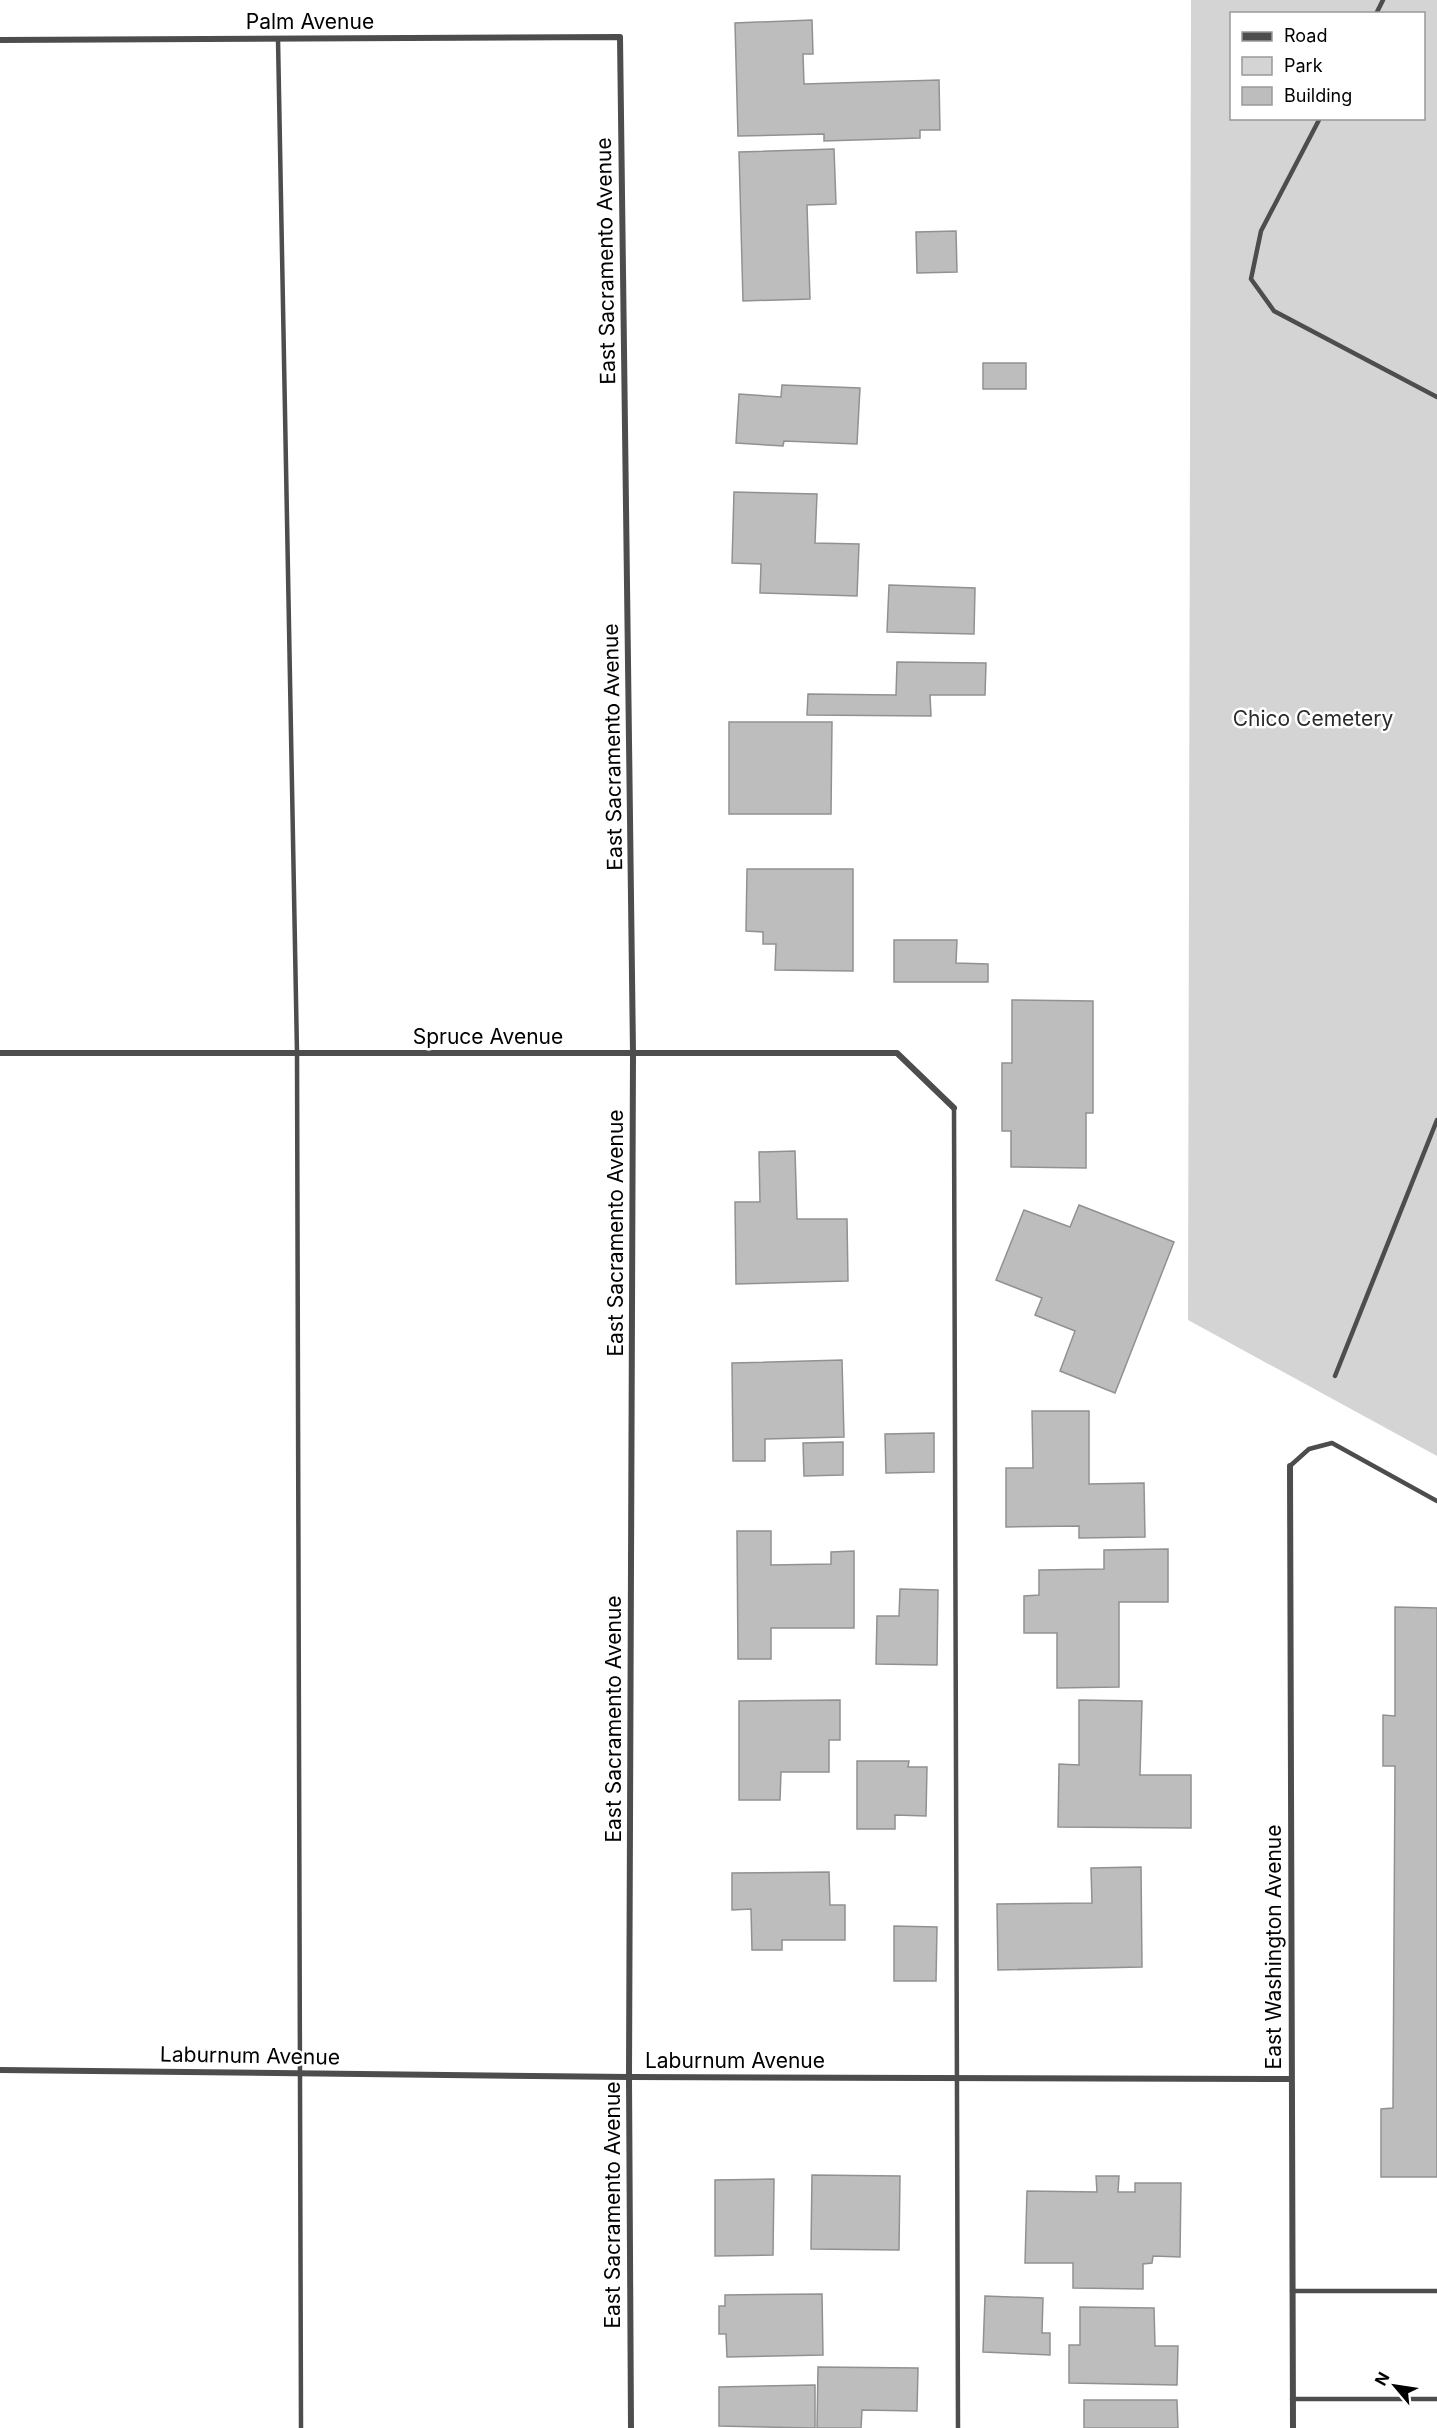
<svg xmlns="http://www.w3.org/2000/svg" width="1437" height="2428" viewBox="0 0 1437 2428" font-family="Inter,sans-serif">
  <style>
    .green { fill: #d4d4d4; fill-rule: evenodd }
    .building { fill: #bdbdbd; stroke: #919191; stroke-width: 1.5 }
    .lines { fill: none; stroke-linecap: round; stroke-linejoin: round }
    .lane { stroke: #4d4d4d; stroke-width: 4.5 }
    .street { stroke: #4d4d4d; stroke-width: 6 }
    .labels { text-anchor: middle; stroke-width: 5; stroke-linejoin: round; paint-order: stroke }
    .street-label { font-size: 21px; fill: #000; stroke: #fff }
    .park-label { font-size: 21px; fill: #2b2b2b; stroke: #fff }
  </style>
  <rect width="100%" height="100%" fill="#fff"/>
  <path class="green" d="M1191,0H1437V1456L1188,1320ZM1232,14H1424V118H1232Z"/>
  <g class="building">
    <path d="M812,20L813,54H803L804,84L939,80L940,130H920V138L824,141V134L738,136L735,23Z"/>
    <path d="M834,149L836,204L807,205L810,299L743,301L739,152Z"/>
    <path d="M956,231L957,272L917,273L916,232Z"/>
    <rect x="983" y="363" width="43" height="26"/>
    <path d="M782,385L860,388L857,444L784,441L783,446L736,443L739,394L781,397Z"/>
    <path d="M734,492L817,494L815,543L859,544L857,596L760,593L761,564L732,563Z"/>
    <path d="M889,585L975,588L974,634L887,632Z"/>
    <path d="M897,662L986,663L985,695H930L931,716L807,715L808,694L896,695Z"/>
    <path d="M729,722H832L831,814H729Z"/>
    <path d="M747,869H853V971L775,970L776,944H763V932L746,931Z"/>
    <path d="M894,940H957L956,963L988,964V982H894Z"/>
    <path d="M1012,1000L1093,1001V1113H1086V1168L1011,1167V1131H1002V1063H1012Z"/>
    <path d="M795,1151L797,1219H847L848,1281L736,1284L735,1202H760L759,1152Z"/>
    <path d="M1079,1205L1174,1242L1115,1393L1060,1371L1075,1331L1035,1315L1042,1298L996,1280L1024,1210L1070,1227Z"/>
    <path d="M842,1360L844,1437L765,1439V1461H733L732,1363Z"/>
    <path d="M1032,1411H1089V1484L1144,1483L1145,1537L1079,1538V1526L1006,1527V1468H1033Z"/>
    <path d="M934,1433V1472L886,1473L885,1434Z"/>
    <path d="M843,1442V1475L804,1476L803,1443Z"/>
    <path d="M737,1531H771V1565L831,1564V1552L854,1551V1628H771V1659H738Z"/>
    <path d="M1168,1549V1602H1119V1687L1057,1688V1633H1024V1596L1039,1595V1570L1104,1569V1550Z"/>
    <path d="M900,1589L938,1590L937,1665L876,1664L877,1616H899Z"/>
    <path d="M1395,1607L1437,1608V2177H1381V2109L1393,2108L1395,1766H1383V1715L1395,1716Z"/>
    <path d="M840,1700V1740H829V1772H781L780,1800H739V1701Z"/>
    <path d="M1079,1700L1142,1701L1140,1775H1191V1828L1058,1827L1059,1764L1079,1765Z"/>
    <path d="M857,1761H909L908,1767H927L926,1816L895,1815V1829H857Z"/>
    <path d="M1141,1867L1142,1967L998,1970L997,1904L1092,1903L1091,1868Z"/>
    <path d="M829,1872L830,1905H845V1940H782V1950H752L751,1909L732,1910V1873Z"/>
    <path d="M894,1926L937,1927L936,1981H894Z"/>
    <path d="M812,2175L900,2176L899,2250L811,2249Z"/>
    <path d="M1096,2176H1119L1118,2192H1135V2183H1181L1180,2257L1153,2256L1152,2263L1143,2264V2289L1073,2288V2263H1025L1027,2191L1097,2192Z"/>
    <path d="M774,2179L773,2255L715,2256V2180Z"/>
    <path d="M822,2294L823,2355L727,2357L726,2334H719V2306H725V2295Z"/>
    <path d="M985,2296L1043,2298L1042,2333H1050V2355L983,2352Z"/>
    <path d="M1080,2307L1154,2308L1155,2346H1178L1177,2385L1069,2383V2345H1080Z"/>
    <path d="M818,2367L918,2368L917,2411L862,2410L861,2428H817Z"/>
    <path d="M815,2385V2428L719,2426V2387Z"/>
    <path d="M1084,2400H1177L1178,2428H1084Z"/>
  </g>
  <g class="lines">
    <g class="lane">
      <path d="M1376,14L1383,0"/>
      <path d="M278,39L297,1053L301,2428"/>
      <path d="M1320,118L1261,231L1251,279L1274,311L1437,397"/>
      <path d="M954,1108L958,2428"/>
      <path d="M1335,1376L1437,1120"/>
      <path d="M1290,1466L1309,1449L1332,1443L1437,1501"/>
      <path d="M1292,2291H1437"/>
      <path d="M1292,2399H1437"/>
    </g>
    <g class="street">
      <path d="M0,40L620,37L633,1053L629,2077L631,2428"/>
      <path d="M0,1053H897L954,1108"/>
      <path d="M1290,1466L1293,2428"/>
      <path d="M0,2070L629,2077L1291,2079"/>
    </g>
  </g>
  <g class="labels">
    <g class="street-label">
      <text x="310" y="29">Palm Avenue</text>
      <text transform="translate(606 261) rotate(-91)" y="7">East Sacramento Avenue</text>
      <text transform="translate(613 747) rotate(-91)" y="7">East Sacramento Avenue</text>
      <text x="488" y="1044">Spruce Avenue</text>
      <text transform="translate(616 1233) rotate(-90)" y="7">East Sacramento Avenue</text>
      <text transform="translate(614 1719) rotate(-90)" y="7">East Sacramento Avenue</text>
      <text transform="translate(1274 1947) rotate(-90)" y="7">East Washington Avenue</text>
      <text transform="translate(250 2056) rotate(1)" y="7">Laburnum Avenue</text>
      <text x="735" y="2068">Laburnum Avenue</text>
      <text transform="translate(613 2205) rotate(-90)" y="7">East Sacramento Avenue</text>
    </g>
    <g class="park-label">
      <text x="1313" y="726">Chico Cemetery</text>
    </g>
  </g>
  <rect x="1230" y="12" width="195" height="108" fill="#ffffff" stroke="#999999" stroke-width="1.5"/>
  <rect x="1242" y="32" width="30" height="9" fill="#4d4d4d" stroke="#999999" stroke-width="1.5"/>
  <text x="1284" y="42" font-size="18" fill="#000000">Road</text>
  <rect x="1242" y="57" width="30" height="18" fill="#d4d4d4" stroke="#999999" stroke-width="1.5"/>
  <text x="1284" y="72" font-size="18" fill="#000000">Park</text>
  <rect x="1242" y="87" width="30" height="18" fill="#bdbdbd" stroke="#999999" stroke-width="1.5"/>
  <text x="1284" y="102" font-size="18" fill="#000000">Building</text>
  <g transform="translate(1395 2386) rotate(299)" stroke="#ffffff" stroke-width="4.5" paint-order="stroke">
  <path d="M0-4.5L10 22L0 15L-10 22Z" fill="#000000"/>
  <text y="-9" font-size="16" font-weight="bold" text-anchor="middle" fill="#000000">N</text>
  </g>
</svg>
